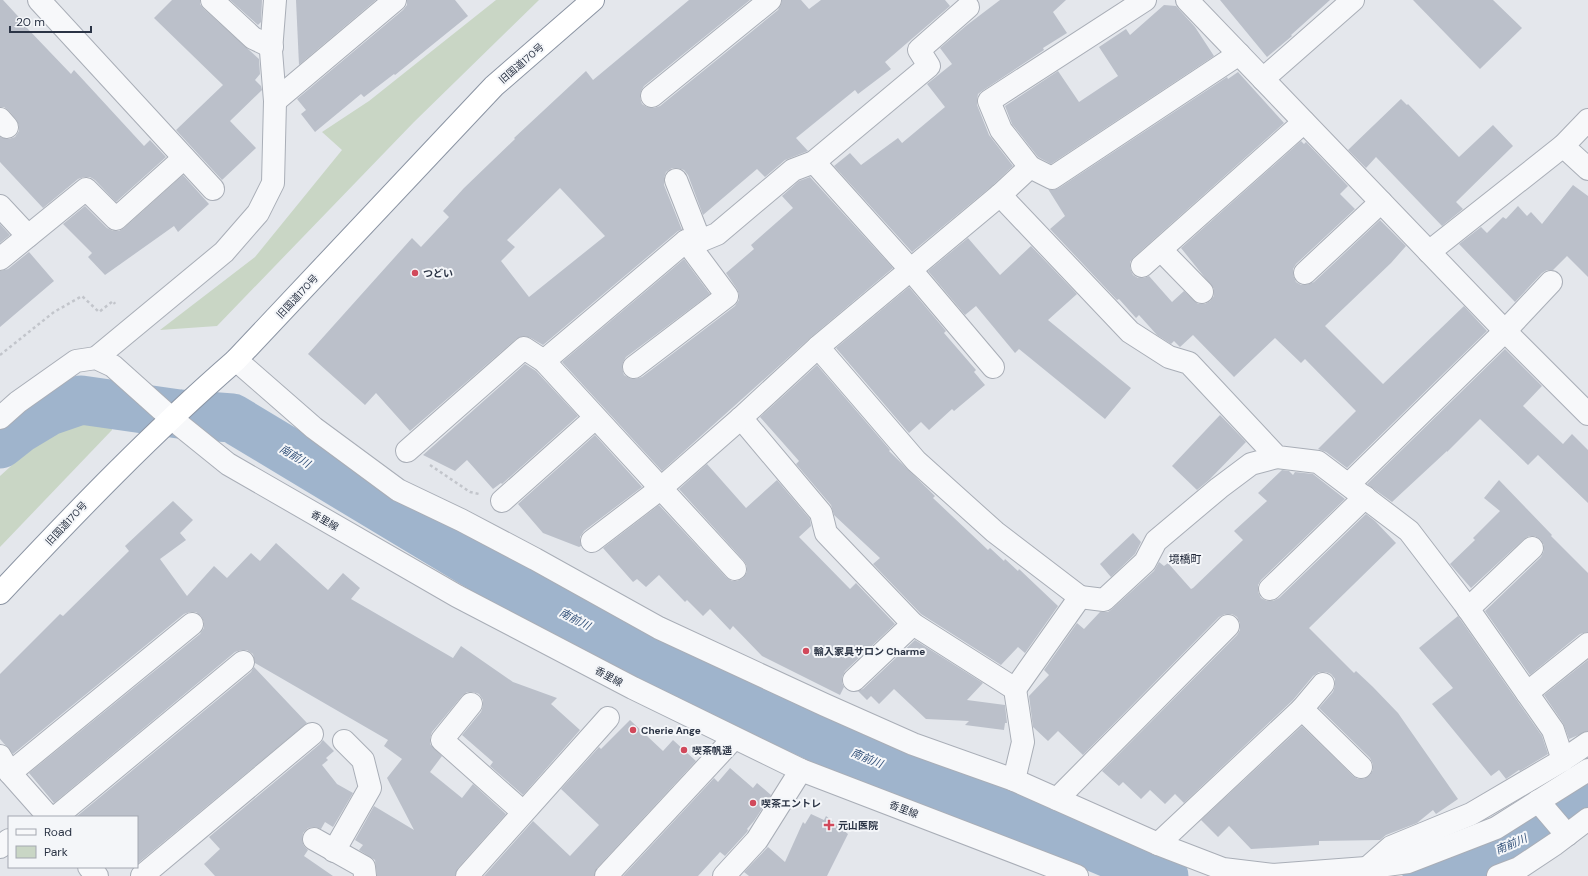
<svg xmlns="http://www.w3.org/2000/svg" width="1588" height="876" viewBox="0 0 1588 876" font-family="'DM Sans','Noto Sans JP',sans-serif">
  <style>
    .green { fill: #c9d6c5 }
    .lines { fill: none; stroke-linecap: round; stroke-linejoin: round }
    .river { stroke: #9fb4cc; stroke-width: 49 }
    .building { fill: #bbc0ca; fill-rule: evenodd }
    .minor-casing { stroke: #a9aeb7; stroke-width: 24 }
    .highway-casing { stroke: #8b94a3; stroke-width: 24 }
    .path { stroke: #c2c5cb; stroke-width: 2.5; stroke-dasharray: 3 3; stroke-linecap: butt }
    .minor { stroke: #f7f8fa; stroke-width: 22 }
    .highway { stroke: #fff; stroke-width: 22 }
    .poi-dot { fill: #d1495b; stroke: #f4f6f9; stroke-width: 1.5 }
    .labels { text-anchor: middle; stroke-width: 4; stroke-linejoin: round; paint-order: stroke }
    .street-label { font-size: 10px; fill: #2b3445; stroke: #f4f6f9 }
    .poi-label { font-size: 10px; font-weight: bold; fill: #2b3445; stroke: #f4f6f9; text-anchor: start }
    .water-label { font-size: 11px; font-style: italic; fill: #34527a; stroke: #f4f6f9 }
    .neighbourhood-label { font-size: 11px; fill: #1d2536; stroke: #f4f6f9 }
  </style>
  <rect width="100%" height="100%" fill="#e4e7ec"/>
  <g class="green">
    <path d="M496,0H539L414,122L217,326L160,330L255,257L342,150L322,132L369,101Z"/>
    <path d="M88,418L110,419L112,430L0,547V476L30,449L66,426Z"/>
  </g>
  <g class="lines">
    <g class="river">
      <path d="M0,444L19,429L49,411L81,400L179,414L232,418L521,592L678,671L820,739L1068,836L1164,876"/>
      <path d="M1427,876L1471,862L1537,832L1588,799"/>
    </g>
  </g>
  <g class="building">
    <path d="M0,0H3L27,26L26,27L71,74L74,70L144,146L150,140L166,157L116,202L95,180L90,177H84L78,179L43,208L0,162V137L9,139L15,137L19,131V125L16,119L9,111L4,107H0Z"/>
    <path d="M172,0H200V4L204,9L259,59L260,74L255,80L261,86L262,90L230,121L256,148L222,180L176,130L223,85L154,18Z"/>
    <path d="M230,0H262L261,22L258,25Z"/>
    <path d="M296,0H376L299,65Z"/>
    <path d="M407,0H455L468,16L395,75L394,74L364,97L361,94L315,132L301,114L306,110L297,99L403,10L407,5Z"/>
    <path d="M689,0H750L644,86L641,91L640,98L642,104L647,107L654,108L660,106L778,10L781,5L782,0H801L809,9L821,0H945L950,6L885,62L891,69L858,94L855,90L796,138L808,151L785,160L765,177L757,169L703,215L688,175L684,170L677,168H672L666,172L664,178V185L682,230L678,231L543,345L531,338L524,336L516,339L410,431L376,393L365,405L308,354L412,238L421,247L449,217L443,211L464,188L515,139L514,138L586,71L593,80ZM560,188L605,236L529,297L501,261L515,247L507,240Z"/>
    <path d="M1000,0H1066L1053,12L1067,33L1043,48L1044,50L982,91L978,94L977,100V105L989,135L1013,166L992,186L912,252L834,166L850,153L861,165L898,138L902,143L945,107L927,84L952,64L940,48L967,25Z"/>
    <path d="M1220,0H1330L1291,35L1292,36L1267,57Z"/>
    <path d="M1413,0H1493L1522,28L1480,69Z"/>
    <path d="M1164,5L1176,6L1195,27L1214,56L1051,164L1038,157L1012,124L1005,106L1058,71L1079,102L1118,76L1099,47L1126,29L1130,35Z"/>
    <path d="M1238,72L1284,123L1134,257L1130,262V268L1133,275L1138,278H1144L1149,276L1172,302L1184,291L1198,304H1205L1210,301L1214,296V289L1181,248L1301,141L1304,144L1306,142L1348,186L1340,194L1355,209L1296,264L1293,269V275L1296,282L1301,285H1307L1314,282L1380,220L1406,246L1391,263L1325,326L1383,384L1464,306L1487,331L1347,468L1326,452L1318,449L1356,411L1305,359L1301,363L1275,338L1234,377L1193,335L1180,347L1174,341L1171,344L1157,335L1139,315L1136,318L1119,299L1117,300L1050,229L1065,216L1048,189L1053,190L1059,188L1227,77L1228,79Z"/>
    <path d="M1401,99L1407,105L1408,104L1459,157L1493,125L1513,146L1456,202L1463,209L1442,226L1376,157L1366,168L1348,150Z"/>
    <path d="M183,175L209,204L178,232L174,226L105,275L88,257L92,253L63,224L85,206L107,228L113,231H119L124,228Z"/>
    <path d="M810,177L893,268L810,338L662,471L562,362L684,259L710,294L626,357L623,362L622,368L624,375L629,378L635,379L642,377L735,306L739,300V294L737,289L726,273L754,249L751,245L793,208L782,196L799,181Z"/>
    <path d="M1573,185L1588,196V277L1567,256L1553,270H1547L1542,273L1515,302L1459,244L1481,227L1487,233L1503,217L1506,219L1518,206L1527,216L1531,212L1542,224Z"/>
    <path d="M0,224L10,235L0,243Z"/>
    <path d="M968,238L1000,275L1031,246L1077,294L1048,320L1131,388L1105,419L1019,349L1015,353L976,306L965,315L928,271Z"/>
    <path d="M29,252L54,281L0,327V271L8,269Z"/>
    <path d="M909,287L946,331L944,333L976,370L974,372L985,385L954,411L952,409L929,430L921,422L909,433L836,348Z"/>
    <path d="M1505,349L1542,386L1523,406L1563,444L1572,434L1588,450V503L1538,455L1528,465L1480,419L1447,452V451L1392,502L1367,484Z"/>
    <path d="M525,364L536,371L578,416L502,484L501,483L493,489L467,460L455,471L423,455Z"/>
    <path d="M817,365L890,450L889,451L935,496L933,498L988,550L990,548L1004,561L1005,559L1018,571L1019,569L1058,606L1025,653L1018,647L1001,665L921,614L873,564L880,558L834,515L831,505L796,464L799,461L760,417Z"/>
    <path d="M1220,415L1246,442L1209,480L1197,490L1172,466Z"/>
    <path d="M595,435L642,487L584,531L580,537L581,546L579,547L543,533L518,504Z"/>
    <path d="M707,464L746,508L777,480L810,519L811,526L799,537L850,589L856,583L895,624L845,671L842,677V683L844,687L840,695L762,656L733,626L730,630L710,609L703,616L687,600L685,602L659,575L646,587L637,579L633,582L603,548L659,505L726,577L732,581H737L743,578L747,572V566L744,561L679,489Z"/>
    <path d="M1282,470L1289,471L1293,475L1295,472L1313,474L1345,499L1261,580L1258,585V592L1261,598L1267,601H1273L1279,598L1366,514L1375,521L1396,543L1309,628L1354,673L1356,671L1373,687L1398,713L1458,799L1436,814L1433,810L1417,823L1386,835L1380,840L1319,841V845L1251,849L1229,826L1218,837L1201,820L1302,726L1353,776L1358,779H1364L1370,775L1373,770V764L1370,758L1319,708L1333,692L1335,686V679L1331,674L1326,672H1319L1313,676L1293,700L1184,803L1175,794L1165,804L1150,790L1141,799L1123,782L1119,786L1102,771L1237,635L1240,630V623L1237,617L1232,614H1225L1219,617L1083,755L1058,731L1048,741L1033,727L1029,696L1049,675L1044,670L1077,623L1084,629L1100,612H1108L1112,609L1154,571L1159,562L1164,566L1168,563L1191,589L1193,588L1243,540L1234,531L1267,501L1258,493Z"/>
    <path d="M1499,480L1552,535L1551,536L1588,573V632L1580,634L1530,675L1485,611L1541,557L1544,551V545L1541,540L1535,536H1529L1524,539L1471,588L1450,564L1475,540L1473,538L1500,511L1484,498Z"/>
    <path d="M173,501L193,520L180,533L186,540L160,559L187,596L214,566L227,578L251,553L260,561L276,543L328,590L343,573L360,588L351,599L453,658L461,646L513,682L557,698L551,704L580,730L523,795L490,766L493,762L462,735L481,712L483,706V700L479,694L473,692H467L462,696L432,732L430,738V744L442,756L430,772L462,798L473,784L506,814L458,868L455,876H377L375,860L359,850L363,845L355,840L374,806L414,830L387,778L402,759L384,746L388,740L255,663L253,654L247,650H241L235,652L54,803L29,773L200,634L204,628V622L201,616L196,612H190L184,614L13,754L0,739V674L60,614L63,616L129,551L125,546Z"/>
    <path d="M1133,533L1141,542L1135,554L1111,577L1100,564Z"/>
    <path d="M1458,616L1542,736L1548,754L1520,771L1519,770L1506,779L1499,770L1491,776L1432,704L1453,688L1419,648Z"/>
    <path d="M915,640L983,683L967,700L1005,705L1007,723H1005L1004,730L965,725L969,721L926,719L894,689L879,704L871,696L867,700L858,691L863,689Z"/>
    <path d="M1588,660V731L1569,739L1563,723L1544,695Z"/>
    <path d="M254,667L307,723L137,864V817H76L251,672Z"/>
    <path d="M630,720L663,751L673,740L696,761L597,868L594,876H484L533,821L570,856L599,825L561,789L599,747L601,749Z"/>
    <path d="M323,740L334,751L326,758L328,760L322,765L337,784L353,793L333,827L325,822L321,829L314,827L308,828L303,833L302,840L304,846L308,850L304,856L333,876H215L204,864L220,849L209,837L320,744Z"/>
    <path d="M730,768L753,788L757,783L771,795L754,821L747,829L748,830L747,832L725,856L720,852L698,876H623L714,778L718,782Z"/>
    <path d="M811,814L824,820L826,816L848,834L827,876H749L744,872L768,847L785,862L803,822L805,824Z"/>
  </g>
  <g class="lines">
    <defs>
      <g id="minor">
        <path d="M39,0L213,189"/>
        <path d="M212,0L253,38L272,47"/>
        <path d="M1187,0L1505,331L1588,414"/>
        <path d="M1263,79L1353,0"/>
        <path d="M652,96L770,0"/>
        <path d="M275,101L395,0"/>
        <path d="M0,119L7,127"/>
        <path d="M1563,146L1588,169"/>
        <path d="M814,162L910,269L993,367"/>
        <path d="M1030,167L1001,130L989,101L1145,0"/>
        <path d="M676,180L700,241"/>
        <path d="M1000,195L1130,332L1169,357L1189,363L1277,457L1318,462L1409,531L1464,603L1553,730L1563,760"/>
        <path d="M0,206L28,236"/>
        <path d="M1161,250L1202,292"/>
        <path d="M1429,252L1563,146L1588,120"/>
        <path d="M0,259L86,189L116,219L184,158"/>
        <path d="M1142,266L1304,122"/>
        <path d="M1305,273L1381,202"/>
        <path d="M818,347L916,461L995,532L1080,597L1015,689"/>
        <path d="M96,358L224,252L258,213L273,183L275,101L271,51L275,0"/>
        <path d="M236,360L314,428L398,490L461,520L535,559L659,628L825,705L913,744L1014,780L1158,844L1223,869L1273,875L1366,868L1408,862L1496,828L1588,770"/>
        <path d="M544,361L686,241H700L717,234L793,170L814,162L929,66L919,50L968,7"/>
        <path d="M634,367L727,296L686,241"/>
        <path d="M0,418L18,402L76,361L96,358L113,366L171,418L228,464L457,596L633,688L801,770L1077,876"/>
        <path d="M741,418L821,513L826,533L913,624L1015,689L1023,742L1014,780"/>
        <path d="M407,451L524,348L544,361L735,569"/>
        <path d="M1349,484L1505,331L1551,282"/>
        <path d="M502,501L595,418"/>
        <path d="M592,541L660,489L741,418L818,347L1000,195L1030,167L1052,178L1239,54"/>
        <path d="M1270,589L1365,497"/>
        <path d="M1080,597L1104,600L1145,562L1156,541L1219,488L1251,464L1277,457"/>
        <path d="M1468,609L1532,548"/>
        <path d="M854,680L913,624"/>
        <path d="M1527,693L1588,644"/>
        <path d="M471,704L442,740L523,812"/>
        <path d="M1302,709L1361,767"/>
        <path d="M0,756L10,773L49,817"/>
        <path d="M10,773L192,624"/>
        <path d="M1057,799L1228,626"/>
        <path d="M1538,801L1567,835"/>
        <path d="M56,817L243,662"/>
        <path d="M314,839L364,867L365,876"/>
        <path d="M1158,844L1302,709L1323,684"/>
        <path d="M0,847L9,840"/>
        <path d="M334,851L370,788L363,760L344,741"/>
        <path d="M89,867L97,876"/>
        <path d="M1366,869L1391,847L1471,814L1563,760L1588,743"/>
        <path d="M142,876L312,734"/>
        <path d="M467,876L608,718"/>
        <path d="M606,876L734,738"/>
        <path d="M724,876L757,840L801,770"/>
        <path d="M1498,876L1519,868L1555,844L1588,819"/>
      </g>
      <path id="highway" d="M0,593C76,512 152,433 236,360L494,86L593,0"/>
    </defs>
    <use href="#minor" class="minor-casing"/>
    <use href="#highway" class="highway-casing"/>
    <g class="path">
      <path d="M0,355L54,312L82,296L99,312L113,301L115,304"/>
      <path d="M430,465L470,492L479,494"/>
    </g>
    <use href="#minor" class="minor"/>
    <use href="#highway" class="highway"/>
  </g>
  <g class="poi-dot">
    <circle cx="415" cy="273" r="4"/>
    <circle cx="806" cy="651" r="4"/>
    <circle cx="633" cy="730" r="4"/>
    <circle cx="684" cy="750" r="4"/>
    <circle cx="753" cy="803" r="4"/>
    <path d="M827 819h4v4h4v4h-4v4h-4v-4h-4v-4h4z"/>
  </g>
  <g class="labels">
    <g class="street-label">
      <text transform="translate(521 63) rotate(-41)" y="4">旧国道170号</text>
      <text transform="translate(297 296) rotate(-47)" y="4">旧国道170号</text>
      <text transform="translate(325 520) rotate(30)" y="4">香里線</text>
      <text transform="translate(66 523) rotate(-47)" y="4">旧国道170号</text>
      <text transform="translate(609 676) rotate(28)" y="4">香里線</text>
      <text transform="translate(904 809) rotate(21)" y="4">香里線</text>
    </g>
    <g class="poi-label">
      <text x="423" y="277">つどい</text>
      <text x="814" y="655">輸入家具サロン Charme</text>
      <text x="641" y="734">Cherie Ange</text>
      <text x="692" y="754">喫茶帆遥</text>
      <text x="761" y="807">喫茶エントレ</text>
      <text x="838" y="829">元山医院</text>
    </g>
    <g class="water-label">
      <text transform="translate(295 456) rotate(31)" y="4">南前川</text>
      <text transform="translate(575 619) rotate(27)" y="4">南前川</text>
      <text transform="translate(867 758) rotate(22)" y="4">南前川</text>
      <text transform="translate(1511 844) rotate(-24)" y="4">南前川</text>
    </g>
    <g class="neighbourhood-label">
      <text x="1185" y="563">境橋町</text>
    </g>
  </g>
  <rect x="8" y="816" width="130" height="52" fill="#f4f6f9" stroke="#a4a8b1"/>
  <rect x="16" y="829" width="20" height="6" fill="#f7f8fa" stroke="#a4a8b1"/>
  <text x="44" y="836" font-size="12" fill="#2b3445">Road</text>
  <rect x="16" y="846" width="20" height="12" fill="#c9d6c5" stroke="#a4a8b1"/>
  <text x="44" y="856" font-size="12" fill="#2b3445">Park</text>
  <path d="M10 26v6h81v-6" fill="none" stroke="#2b3445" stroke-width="2"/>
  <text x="16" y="26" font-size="12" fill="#2b3445" stroke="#f4f6f9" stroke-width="3" paint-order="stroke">20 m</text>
</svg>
